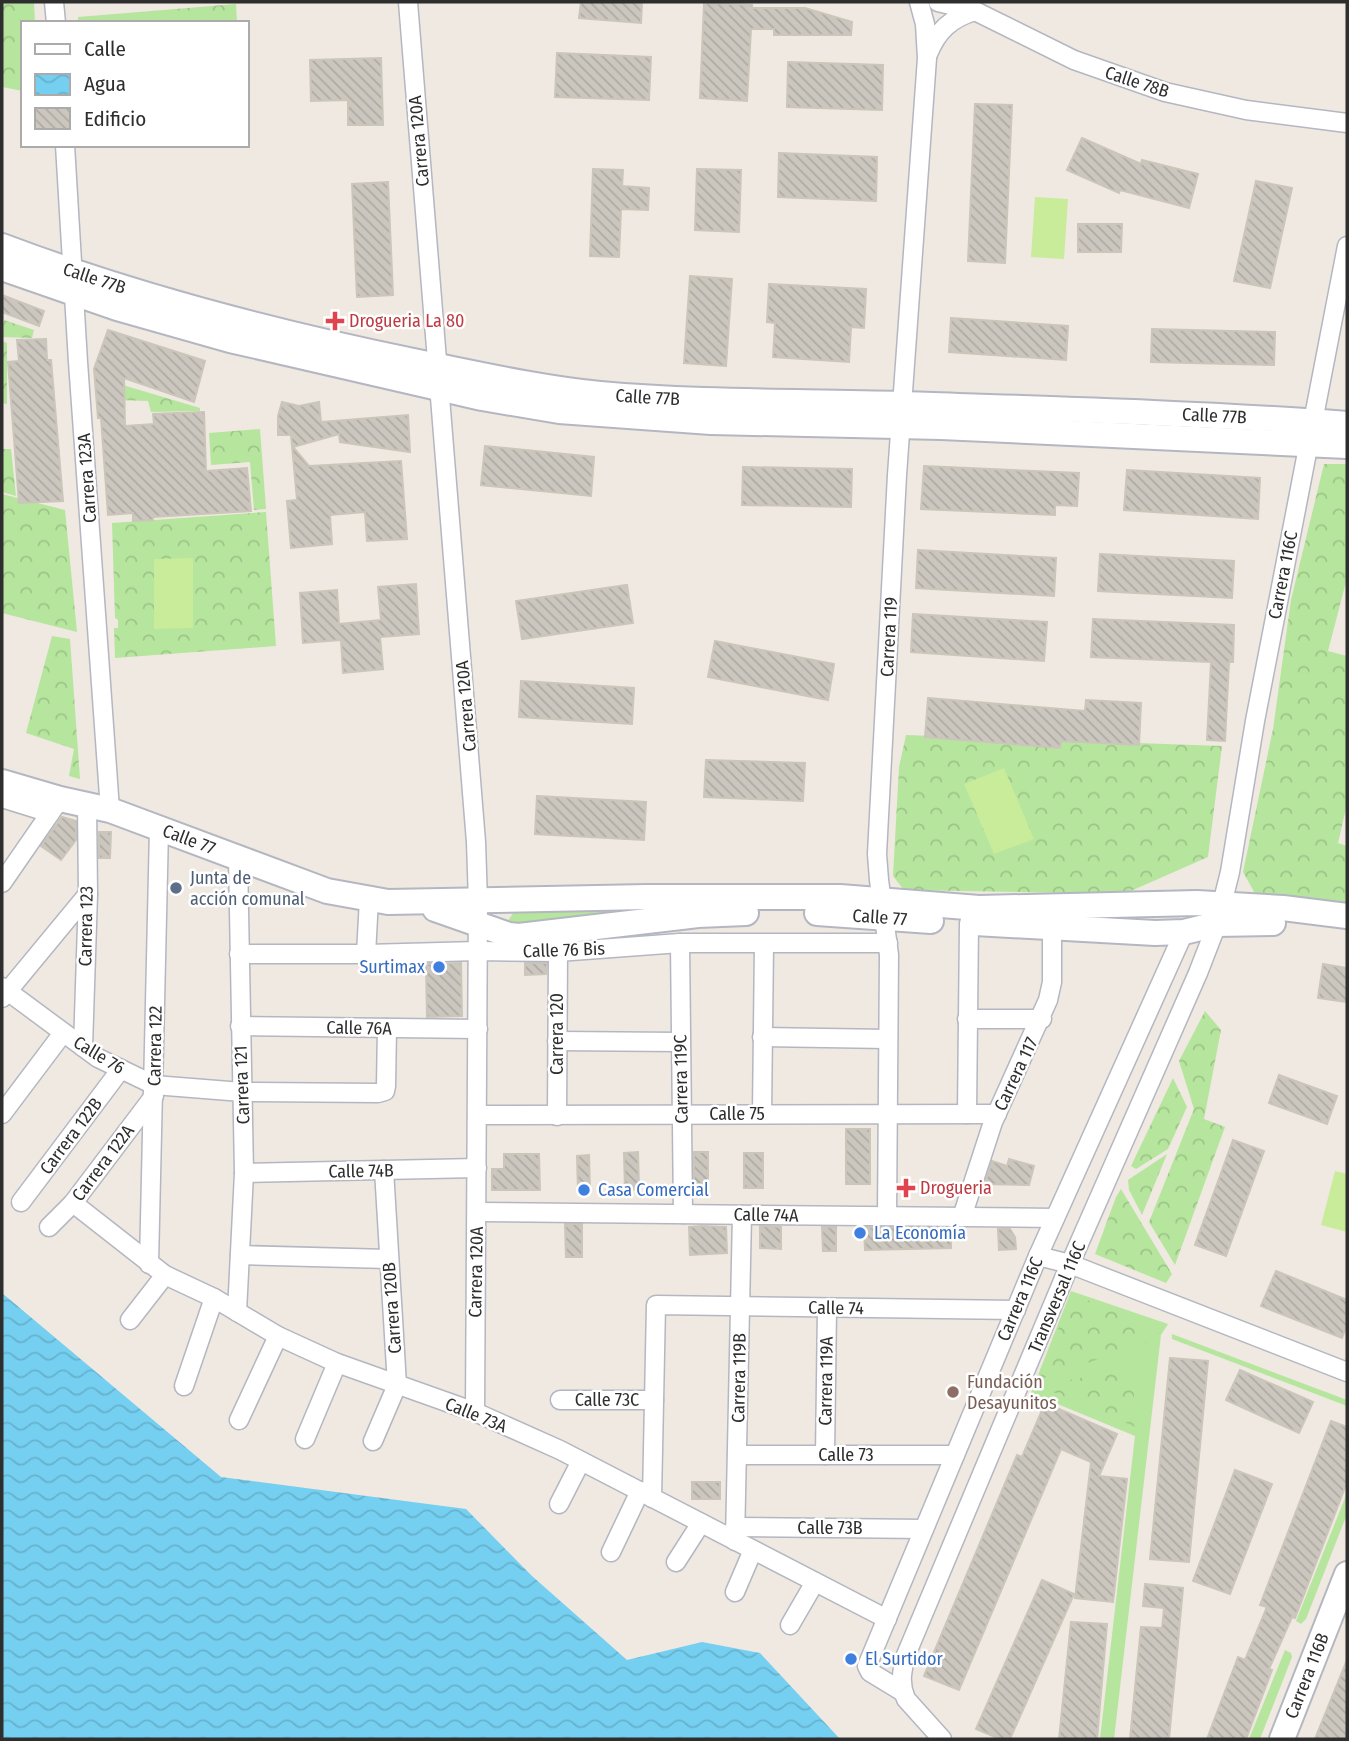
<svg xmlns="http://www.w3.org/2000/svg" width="1349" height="1741" viewBox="0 0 1349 1741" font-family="'Fira Sans Condensed',sans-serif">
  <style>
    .grass { fill: #b6e59e }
    .forest { fill: url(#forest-crowns) }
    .pitch { fill: #c9ec9a }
    .water { fill: url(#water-waves) }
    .building { fill: url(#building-back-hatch); stroke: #cbc5ba; stroke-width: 2 }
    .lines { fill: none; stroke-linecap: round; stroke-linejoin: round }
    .street-casing { stroke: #b4b7c1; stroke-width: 21 }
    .secondary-casing { stroke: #b4b7c1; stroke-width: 28 }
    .street { stroke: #fff; stroke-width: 18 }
    .secondary { stroke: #fff; stroke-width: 24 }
    .health-dot { fill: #e0444e; stroke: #fff; stroke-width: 2.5 }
    .service-dot { fill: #5c6f8a; stroke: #fff; stroke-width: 2.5 }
    .shop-dot { fill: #3f7fe0; stroke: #fff; stroke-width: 2.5 }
    .education-dot { fill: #8d6e63; stroke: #fff; stroke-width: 2.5 }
    .labels { text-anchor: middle; stroke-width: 5; stroke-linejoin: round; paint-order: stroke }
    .street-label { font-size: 18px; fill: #2e2e2e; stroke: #fff }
    .health-label { font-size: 18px; fill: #be3a42; stroke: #fff; text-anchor: start }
    .service-label { font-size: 18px; fill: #4e5e75; stroke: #fff; text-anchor: start }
    .shop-label { font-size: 18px; fill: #366cbe; stroke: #fff; text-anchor: start }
    .education-label { font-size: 18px; fill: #785e54; stroke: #fff; text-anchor: start }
  </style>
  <defs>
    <pattern id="forest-crowns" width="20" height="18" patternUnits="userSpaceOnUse" patternTransform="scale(1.75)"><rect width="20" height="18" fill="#b6e59e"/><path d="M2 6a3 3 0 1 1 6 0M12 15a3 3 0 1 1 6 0" fill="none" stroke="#9dc588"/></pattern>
    <pattern id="water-waves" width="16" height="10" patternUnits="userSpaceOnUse" patternTransform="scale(1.75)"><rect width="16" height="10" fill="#75cff0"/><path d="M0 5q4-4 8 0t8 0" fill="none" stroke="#66b2ce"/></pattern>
    <pattern id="building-back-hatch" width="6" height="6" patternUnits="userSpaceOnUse" patternTransform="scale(1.75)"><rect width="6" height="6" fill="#cbc7bf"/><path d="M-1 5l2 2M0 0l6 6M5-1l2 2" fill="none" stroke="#afaba4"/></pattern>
  </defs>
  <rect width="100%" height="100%" fill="#efe9e1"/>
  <g class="grass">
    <path d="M732,905L509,926V919L514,912Z"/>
    <path d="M1071,1291L1168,1324L1161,1335L1114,1739H1100L1135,1436L1031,1393Z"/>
    <path d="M1172,1334L1347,1400V1406L1172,1339Z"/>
    <path d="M1347,1493V1514L1306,1619L1301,1624L1296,1621Z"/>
    <path d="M1285,1650L1291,1653L1292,1657L1260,1739H1249Z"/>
  </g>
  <g class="forest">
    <path d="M2,2H34L35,23H23V91L2,87Z"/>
    <path d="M236,4L237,23H78V17Z"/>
    <path d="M4,320L34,330L32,338L2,337Z"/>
    <path d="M2,341L7,343V404L2,403Z"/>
    <path d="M96,377L200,408V411L151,412L148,401L119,400Z"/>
    <path d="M260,429L266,509L254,510L250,462L211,465L209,433Z"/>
    <path d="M2,449H11L16,496L2,492Z"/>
    <path d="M1324,464H1347V578L1328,651L1347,656V804L1338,843L1347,846V911L1257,897L1243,872L1273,729L1291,600Z"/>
    <path d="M2,494L65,510L77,632L2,613Z"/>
    <path d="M266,512L276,646L115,658L114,628H118V620L115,618L112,523Z"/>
    <path d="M52,636L70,639L80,779L69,776L74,749L26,733Z"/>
    <path d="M906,735L1222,746L1208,857L1124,894L904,890L893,876L899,767Z"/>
    <path d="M1205,1011L1221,1030L1204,1119L1225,1127L1175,1265L1149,1222L1194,1109L1179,1061Z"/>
    <path d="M1173,1078L1187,1107L1168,1149L1136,1169L1131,1166Z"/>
    <path d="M1167,1154L1142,1215L1129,1190L1128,1180Z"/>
    <path d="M1121,1189L1172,1274L1166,1283L1095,1254L1116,1197Z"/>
    <path d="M1077,1298L1087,1300L1156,1327L1160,1338L1041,1379L1040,1370L1070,1302Z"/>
    <path d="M1121,1370L1127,1372L1131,1378L1140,1429L1039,1386Z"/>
  </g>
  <g class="pitch">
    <path d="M1035,197L1068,199L1064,259L1031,257Z"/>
    <path d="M193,558V628L154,629V559Z"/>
    <path d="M1004,768L1034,839L994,854L964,784Z"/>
    <path d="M1335,1171L1347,1174V1232L1321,1225Z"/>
  </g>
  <path class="water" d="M2,1293L221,1477L466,1509L532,1576L627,1660L702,1642L760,1653L840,1739H2Z"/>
  <g class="building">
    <path d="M581,2H642L641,23L579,18Z"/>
    <path d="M704,3L752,5V8H805L852,22L851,35H774V29H751L747,101L700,98Z"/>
    <path d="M557,53L651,57L649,100L555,97Z"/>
    <path d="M381,58L383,125H348V100L311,101L310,60Z"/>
    <path d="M788,62L883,65L882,110L787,107Z"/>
    <path d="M975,104L1012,105L1005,263L968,261Z"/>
    <path d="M1082,138L1141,164L1142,160L1198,174L1189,208L1120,190L1119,193L1067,170Z"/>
    <path d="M779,153L877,157L876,201L778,197Z"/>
    <path d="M593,169L623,170L622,186L649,188L648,210L621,209L619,257L590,256Z"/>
    <path d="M697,169L741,170L739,232L695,230Z"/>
    <path d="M1256,181L1292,188L1270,288L1234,281Z"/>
    <path d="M388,182L393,295L357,297L352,184Z"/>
    <path d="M1078,224H1122L1121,252H1078Z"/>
    <path d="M690,276L732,279L726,366L684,363Z"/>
    <path d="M769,284L866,289L864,328L851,327L849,362L773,357L775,323L767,322Z"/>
    <path d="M2,295L44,311L39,326L2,312Z"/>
    <path d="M951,318L1068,326L1066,360L949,352Z"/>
    <path d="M1152,329L1275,332L1274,365L1151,362Z"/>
    <path d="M108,330L205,361L194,402L124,378L125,426L154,424L153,414L204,412L206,471L247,468L251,511L153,517V520L133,521V513L108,515L101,418H98L94,369Z"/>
    <path d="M46,339L47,360H51L63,501L19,503L8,362L19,361L17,340Z"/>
    <path d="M282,402L299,406L319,402L321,422L408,415L410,452L340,442L339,434L293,447L309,466L401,461L407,539L367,541L365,512L330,515L332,544L291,548L287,501L297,500L291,435H278V416Z"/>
    <path d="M485,446L594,457L591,496L481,485Z"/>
    <path d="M924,466L1079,473L1077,506L1055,505V515L921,509Z"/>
    <path d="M743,467L852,469L851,507L742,505Z"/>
    <path d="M1127,470L1260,478L1258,519L1124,510Z"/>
    <path d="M918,550L1056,558L1054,596L916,588Z"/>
    <path d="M1100,554L1234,561L1232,598L1098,591Z"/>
    <path d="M416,584L419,634L380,637L383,669L343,673L341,640L303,643L300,593L337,590L339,624L381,620L378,587Z"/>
    <path d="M627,585L633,623L522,639L516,601Z"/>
    <path d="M913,614L1047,622L1044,661L911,652Z"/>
    <path d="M1093,619L1234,625L1233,662H1229L1225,741L1207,740L1211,662L1091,657Z"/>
    <path d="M715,641L834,664L828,700L708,677Z"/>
    <path d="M521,681L634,688L632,724L519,717Z"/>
    <path d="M928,698L1085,711L1086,700L1141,703L1139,745L1061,741L1060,748L925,737Z"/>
    <path d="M706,760L805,763L803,801L704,797Z"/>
    <path d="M537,796L646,802L644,840L535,834Z"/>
    <path d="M62,817L76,821V840L61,860L41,846Z"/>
    <path d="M99,832H111L110,858H99Z"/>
    <path d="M461,963L462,1016L427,1017L426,964Z"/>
    <path d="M525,963H547L546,974L525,975Z"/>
    <path d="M1323,964L1347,968V1002L1318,998Z"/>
    <path d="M1279,1075L1337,1096L1327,1124L1269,1103Z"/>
    <rect x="846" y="1129" width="24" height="55"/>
    <path d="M1233,1140L1264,1151L1226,1256L1195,1245Z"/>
    <path d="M638,1152L639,1189L625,1190L624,1153Z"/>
    <rect x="694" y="1152" width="14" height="34"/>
    <rect x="744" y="1153" width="19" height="35"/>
    <path d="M504,1154H539L540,1190H492V1169H504Z"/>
    <path d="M589,1155L590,1191H578L577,1156Z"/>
    <path d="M1009,1159L1034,1166L1029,1185L985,1184L992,1161L1007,1166Z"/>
    <path d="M565,1224H582V1257H566Z"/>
    <path d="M702,1226L726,1227L727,1253L690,1255L689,1227Z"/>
    <path d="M760,1226L781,1227V1249L760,1248Z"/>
    <path d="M822,1227H836V1251H823Z"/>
    <path d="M864,1227L951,1228V1248L865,1250Z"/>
    <path d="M998,1229H1010L1015,1237L1016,1249L999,1250Z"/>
    <path d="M1276,1271L1347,1300V1325L1342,1338L1261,1306Z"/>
    <path d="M1170,1358L1208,1361L1189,1562L1150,1559Z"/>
    <path d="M1240,1370L1313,1402L1299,1433L1226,1400Z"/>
    <path d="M1045,1403L1117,1434L1099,1476L1127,1479L1113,1602L1075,1598L1091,1462L1061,1449L959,1690L924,1676L1017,1455L1022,1457Z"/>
    <path d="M1331,1421L1347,1427V1482L1295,1618L1292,1617L1269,1669L1272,1670L1246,1739H1207L1238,1657L1245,1660L1267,1607L1260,1605Z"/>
    <path d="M1235,1470L1272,1484L1230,1594L1193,1581Z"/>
    <rect x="692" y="1482" width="28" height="17"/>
    <path d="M1042,1580L1074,1594L1010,1739H1000L976,1729Z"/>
    <path d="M1145,1584L1183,1588L1169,1739H1130L1141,1627L1162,1628L1164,1608L1143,1606Z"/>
    <path d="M1071,1622L1107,1624L1097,1739H1059Z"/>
    <path d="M1347,1660V1739H1315Z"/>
  </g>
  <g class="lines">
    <defs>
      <g id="street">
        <path d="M54,2L56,23"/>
        <path d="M408,2L476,842L478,902L475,1412"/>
        <path d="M938,2L975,11L1074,60L1165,92L1246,110L1347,123"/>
        <path d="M928,54C937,31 951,18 975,11"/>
        <path d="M65,145L78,362L110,810"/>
        <path d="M2,798L50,813"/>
        <path d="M2,883L60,799"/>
        <path d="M680,943L683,1214"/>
        <path d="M239,954H366L478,951L558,952L680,943H888"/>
        <path d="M366,954L369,899"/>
        <path d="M2,987L98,1058L154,1085L242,1092L378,1093L385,1091L386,1086L387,1028"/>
        <path d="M2,998L88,894"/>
        <path d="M967,1019H1042"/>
        <path d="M240,1026L478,1029"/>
        <path d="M762,1037L888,1039"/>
        <path d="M557,1041L680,1042"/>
        <path d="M83,1047L88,894L87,805"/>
        <path d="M2,1114L63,1033"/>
        <path d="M762,1114L764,944"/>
        <path d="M967,1114L969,923"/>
        <path d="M477,1115L997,1114"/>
        <path d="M557,1116L558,952"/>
        <path d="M244,1173L477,1168"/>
        <path d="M21,1202L121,1069"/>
        <path d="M73,1203L165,1275L214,1298L278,1336L337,1363L475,1412L560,1450L887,1619"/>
        <path d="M477,1212L1055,1218"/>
        <path d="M887,1216L889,955L879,880L877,854L897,475L927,58L925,24L919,2"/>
        <path d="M962,1217L993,1122L1048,1000L1052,982V928"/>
        <path d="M49,1227L73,1203L154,1096"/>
        <path d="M240,1255L388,1259"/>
        <path d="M1038,1256L1070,1264L1347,1372"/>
        <path d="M149,1264L159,829"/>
        <path d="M237,1312L244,1173L238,858"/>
        <path d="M130,1320L165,1275"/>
        <path d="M184,1386L214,1298"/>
        <path d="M560,1400H654"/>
        <path d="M239,1420L278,1336"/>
        <path d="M305,1439L337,1363"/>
        <path d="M373,1441L397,1385L384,1170"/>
        <path d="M737,1455H955"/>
        <path d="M825,1455L827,1308"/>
        <path d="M652,1498L656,1305L1016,1310"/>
        <path d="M559,1504L581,1461"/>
        <path d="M735,1527L924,1529"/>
        <path d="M735,1541L742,1215"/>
        <path d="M611,1552L640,1491"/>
        <path d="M676,1562L701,1523"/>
        <path d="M735,1592L753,1550"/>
        <path d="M790,1625L815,1582"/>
        <path d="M903,1692L870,1672L867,1666L1038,1256L1184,932"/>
        <path d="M942,1739L906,1699C899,1683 902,1671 906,1655L1070,1264L1198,973L1217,924L1230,872L1255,721L1347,246"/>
      </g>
      <g id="secondary">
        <path id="s1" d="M2,246C137,297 276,333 418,362C478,374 539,388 600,394C700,403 801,401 902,404C1050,409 1199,413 1347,424"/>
        <path d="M2,268L117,308L230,340L482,398L559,411L711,422L941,427L1347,446"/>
        <path id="s2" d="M2,782L60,799L110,810L327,891L388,902L647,897H840L979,908L1197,903L1283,908L1347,916"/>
        <path d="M435,909L509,935L519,936L698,915L746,913"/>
        <path id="s3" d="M817,913L931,921"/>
        <path d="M975,923L1155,933L1184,932L1217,924L1273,923"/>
        <path id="s4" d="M1282,1739L1347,1574"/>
      </g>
    </defs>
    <use href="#street" class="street-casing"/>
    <use href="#secondary" class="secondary-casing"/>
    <use href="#street" class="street"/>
    <use href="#secondary" class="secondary"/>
  </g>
  <g class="health-dot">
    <path d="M331.5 310.5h7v7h7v7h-7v7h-7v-7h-7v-7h7z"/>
    <path d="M902.5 1177.5h7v7h7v7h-7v7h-7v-7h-7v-7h7z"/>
  </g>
  <circle class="service-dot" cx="176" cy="888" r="7"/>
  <g class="shop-dot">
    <circle cx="439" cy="967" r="7"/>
    <circle cx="584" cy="1190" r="7"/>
    <circle cx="860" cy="1233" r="7"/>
    <circle cx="851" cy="1659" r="7"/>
  </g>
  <circle class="education-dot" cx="953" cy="1392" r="7"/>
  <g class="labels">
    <g class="street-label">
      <text transform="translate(1137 82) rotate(18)" y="6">Calle 78B</text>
      <text transform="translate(419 141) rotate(-95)" y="6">Carrera 120A</text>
      <text dy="6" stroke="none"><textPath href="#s1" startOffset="98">Calle 77B</textPath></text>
      <text dy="6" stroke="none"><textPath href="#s1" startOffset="665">Calle 77B</textPath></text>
      <text dy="6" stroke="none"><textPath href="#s1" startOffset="1232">Calle 77B</textPath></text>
      <text transform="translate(87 478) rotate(-94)" y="6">Carrera 123A</text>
      <text transform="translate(1283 575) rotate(-79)" y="6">Carrera 116C</text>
      <text transform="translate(889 637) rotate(-87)" y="6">Carrera 119</text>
      <text transform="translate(466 706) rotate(-95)" y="6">Carrera 120A</text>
      <text dy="6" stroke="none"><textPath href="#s2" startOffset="196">Calle 77</textPath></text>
      <text dy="6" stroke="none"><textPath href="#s3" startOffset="63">Calle 77</textPath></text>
      <text transform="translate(86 926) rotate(-89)" y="6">Carrera 123</text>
      <text transform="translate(564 950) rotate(-2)" y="6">Calle 76 Bis</text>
      <text transform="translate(359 1028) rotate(1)" y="6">Calle 76A</text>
      <text transform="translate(557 1034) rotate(-90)" y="6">Carrera 120</text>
      <text transform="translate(155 1046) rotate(-89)" y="6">Carrera 122</text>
      <text transform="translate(99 1055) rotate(31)" y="6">Calle 76</text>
      <text transform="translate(1016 1074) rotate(-65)" y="6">Carrera 117</text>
      <text transform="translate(681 1079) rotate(-91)" y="6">Carrera 119C</text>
      <text transform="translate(242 1085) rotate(-92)" y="6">Carrera 121</text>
      <text x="737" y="1120">Calle 75</text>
      <text transform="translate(71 1136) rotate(-53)" y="6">Carrera 122B</text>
      <text transform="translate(103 1163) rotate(-53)" y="6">Carrera 122A</text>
      <text transform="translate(361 1171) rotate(-1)" y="6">Calle 74B</text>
      <text transform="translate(766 1215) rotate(1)" y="6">Calle 74A</text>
      <text transform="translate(476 1272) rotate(-89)" y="6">Carrera 120A</text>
      <text transform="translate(1057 1297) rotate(-67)" y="6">Transversal 116C</text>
      <text transform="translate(1020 1299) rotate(-67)" y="6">Carrera 116C</text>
      <text transform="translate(392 1308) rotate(-94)" y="6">Carrera 120B</text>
      <text transform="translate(836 1308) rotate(1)" y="6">Calle 74</text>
      <text transform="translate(739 1378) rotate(-89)" y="6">Carrera 119B</text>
      <text transform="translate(826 1381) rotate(-89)" y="6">Carrera 119A</text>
      <text x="607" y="1406">Calle 73C</text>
      <text transform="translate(476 1415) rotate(22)" y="6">Calle 73A</text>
      <text x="846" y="1461">Calle 73</text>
      <text x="830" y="1534">Calle 73B</text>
      <text dy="6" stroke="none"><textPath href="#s4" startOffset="68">Carrera 116B</textPath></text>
    </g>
    <g class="health-label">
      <text x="349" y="327">Drogueria La 80</text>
      <text x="920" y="1194">Drogueria</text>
    </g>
    <g class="service-label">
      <text x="190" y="884">Junta de<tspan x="190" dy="21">acción comunal</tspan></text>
    </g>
    <g class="shop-label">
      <text x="425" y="973" text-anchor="end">Surtimax</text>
      <text x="598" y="1196">Casa Comercial</text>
      <text x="874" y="1239">La Economía</text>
      <text x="865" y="1665">El Surtidor</text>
    </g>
    <g class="education-label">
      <text x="967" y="1388">Fundación<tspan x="967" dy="21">Desayunitos</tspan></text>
    </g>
  </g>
  <rect width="1349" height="1741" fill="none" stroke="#2e2e2e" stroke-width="7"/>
  <rect x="21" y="21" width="228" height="126" fill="#ffffff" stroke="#ababab" stroke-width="2"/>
  <rect x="35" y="44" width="35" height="10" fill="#ffffff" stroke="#ababab" stroke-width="2"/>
  <text x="84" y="56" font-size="21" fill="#2e2e2e">Calle</text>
  <rect x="35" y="74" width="35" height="21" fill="url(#water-waves)" stroke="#ababab" stroke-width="2"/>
  <text x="84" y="91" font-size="21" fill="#2e2e2e">Agua</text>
  <rect x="35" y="108" width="35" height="21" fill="url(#building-back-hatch)" stroke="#ababab" stroke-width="2"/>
  <text x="84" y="126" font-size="21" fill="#2e2e2e">Edificio</text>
</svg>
